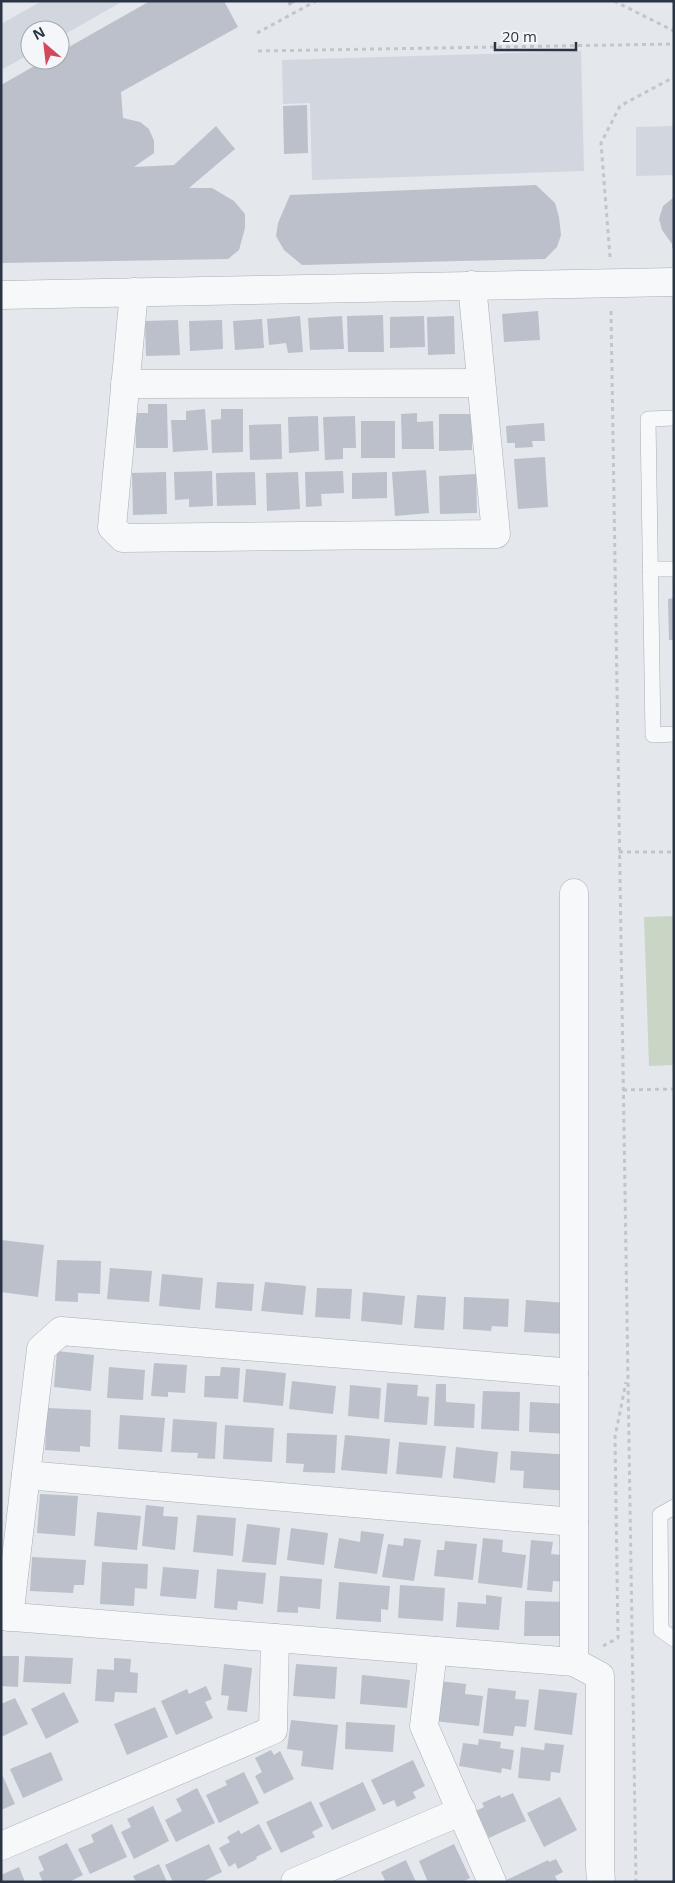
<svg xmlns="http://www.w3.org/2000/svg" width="675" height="1883" viewBox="0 0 675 1883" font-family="'Open Sans',sans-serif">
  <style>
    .built { fill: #d2d6de }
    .green { fill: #c9d6c5 }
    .building { fill: #bbc0ca }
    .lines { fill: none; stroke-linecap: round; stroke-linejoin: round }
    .service-casing { stroke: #a9aeb7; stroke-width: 16 }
    .minor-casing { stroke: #a9aeb7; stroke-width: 29 }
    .path { stroke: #c2c5cb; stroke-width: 3; stroke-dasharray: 4 4; stroke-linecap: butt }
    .service { stroke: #f7f8fa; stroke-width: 15 }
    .minor { stroke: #f7f8fa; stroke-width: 28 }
  </style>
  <rect width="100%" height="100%" fill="#e4e7ec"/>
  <g class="built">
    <path d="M42,1H123L60,37V30H30V54L1,70V24Z"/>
    <path d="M581,51L584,171L312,180L310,103L283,104L282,60Z"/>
    <path d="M674,126V175L636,176V127Z"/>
  </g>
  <path class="green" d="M674,916V1065L649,1066L644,917Z"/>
  <g class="building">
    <path d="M150,1H224L238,27L121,92L123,118L140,122L149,129L154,141V153L134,167L174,165L216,126L235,149L189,188H212L234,201L245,214V228L239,250L228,259L1,263V85L45,60H60V52Z"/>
    <path d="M287,1H297L289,6Z"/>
    <path d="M307,105L308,153L284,154L283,106Z"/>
    <path d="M536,185L555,203L559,217L561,235L557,247L545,259L302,265L284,250L276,236L278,223L290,195Z"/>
    <path d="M674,197V248H672V244L662,230L659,219L663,206Z"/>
    <path d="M538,311L540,340L504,342L502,314Z"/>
    <path d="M383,315L384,352H348L347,316Z"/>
    <path d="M300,316L303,352L288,353L286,343L269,345L267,319Z"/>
    <path d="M342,316L344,349L310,350L308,318Z"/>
    <path d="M424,316L425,347L390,348V317Z"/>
    <path d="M454,316L455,354L428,355L427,317Z"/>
    <path d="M262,319L264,348L235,350L233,321Z"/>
    <path d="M178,320L180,355L146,356L145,321Z"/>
    <path d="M222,320L223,349L190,351L189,321Z"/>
    <path d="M148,404H167L168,448H136L135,413H148Z"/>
    <path d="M205,409L208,450L173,452L171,420H186V411Z"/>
    <path d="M221,409H243V452L212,453L211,420L221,419Z"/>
    <path d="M417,413V422L433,421L434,449H402L401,414Z"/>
    <path d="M439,414H472V450L439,451Z"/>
    <path d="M318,416L319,451L289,453L288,417Z"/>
    <path d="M355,416L356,448H343V459L325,460L323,417Z"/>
    <rect x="361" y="421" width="34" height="37"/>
    <path d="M544,423L545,441H532L533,447L515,448V443H507L506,426Z"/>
    <path d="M281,424L282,459L250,460L249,425Z"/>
    <path d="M545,457L548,507L518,509L514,459Z"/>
    <path d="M426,470L429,513L395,516L392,472Z"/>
    <path d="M212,471L213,506L189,507V499L175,500L174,472Z"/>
    <path d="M343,471L344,493L321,494L322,506L306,507L305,472Z"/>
    <path d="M166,472L167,514L133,515L132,473Z"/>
    <path d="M255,472L256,505L217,506L216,473Z"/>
    <path d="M298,472L300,509L267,511L266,473Z"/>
    <path d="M387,472V498L352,499V473Z"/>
    <path d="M476,474L477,513L440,514L439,476Z"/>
    <path d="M674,598V640H669L668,599Z"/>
    <path d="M1,1240L44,1245L38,1297L1,1292Z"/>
    <path d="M57,1260L101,1261L100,1294L78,1293V1302L55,1301Z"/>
    <path d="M110,1268L152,1271L149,1302L107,1299Z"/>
    <path d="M162,1274L203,1278L200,1310L159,1306Z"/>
    <path d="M217,1282L254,1284L252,1311L215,1308Z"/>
    <path d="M265,1282L306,1286L303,1315L261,1311Z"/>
    <path d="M317,1288L352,1289L350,1319L315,1317Z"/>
    <path d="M363,1292L405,1296L402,1325L361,1321Z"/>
    <path d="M417,1295L446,1297L444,1330L414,1328Z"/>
    <path d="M464,1297L509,1299L508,1327L492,1326L491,1331L463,1329Z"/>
    <path d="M526,1300L567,1303L565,1334L524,1332Z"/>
    <path d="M57,1351L94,1355L91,1391L54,1387Z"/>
    <path d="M154,1363L187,1365L185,1393L168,1392V1397L151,1396Z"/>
    <path d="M109,1367L145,1370L143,1400L107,1398Z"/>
    <path d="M221,1367L240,1368L238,1399L204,1397L205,1376H220Z"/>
    <path d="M246,1369L286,1373L283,1406L243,1402Z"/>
    <path d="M292,1381L336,1386L333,1414L289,1409Z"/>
    <path d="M387,1383L418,1385L417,1396L429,1397L427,1425L384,1422Z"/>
    <path d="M436,1384H446V1402L475,1404L474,1428L434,1426Z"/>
    <path d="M350,1385L381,1388L379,1419L348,1416Z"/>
    <path d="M483,1391L520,1392L519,1431L481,1429Z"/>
    <path d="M530,1402L569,1404L568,1434L529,1432Z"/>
    <path d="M47,1408L91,1410L90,1447L80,1446V1452L45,1450Z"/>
    <path d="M120,1415L165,1418L162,1452L118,1449Z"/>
    <path d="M173,1419L217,1422L215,1459L197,1458L198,1453L171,1452Z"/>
    <path d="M225,1425L274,1428L272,1462L223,1459Z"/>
    <path d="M287,1433L337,1435L335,1473L303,1472L304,1464L286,1463Z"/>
    <path d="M345,1435L390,1439L387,1474L341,1470Z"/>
    <path d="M399,1442L446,1446L442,1478L396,1474Z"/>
    <path d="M456,1447L498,1452L495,1483L453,1478Z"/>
    <path d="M511,1451L572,1455L570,1491L523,1488L524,1471L510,1470Z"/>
    <path d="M40,1494L78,1496L75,1536L37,1533Z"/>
    <path d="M146,1505L164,1507L163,1516L178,1517L175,1550L142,1546Z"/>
    <path d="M97,1512L141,1516L137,1550L94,1546Z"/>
    <path d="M197,1515L236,1518L233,1556L193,1552Z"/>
    <path d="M247,1524L280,1528L276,1565L242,1562Z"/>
    <path d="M291,1528L328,1533L324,1565L287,1560Z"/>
    <path d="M361,1531L384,1534L377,1574L334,1568L339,1538L360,1542Z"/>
    <path d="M404,1538L421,1540L414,1581L382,1577L388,1544L403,1546Z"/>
    <path d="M483,1538L503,1540L502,1552L526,1555L522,1588L478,1583Z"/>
    <path d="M531,1540L553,1542L551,1554L572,1556L569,1582L553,1581L552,1592L527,1590Z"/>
    <path d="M445,1541L477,1544L473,1580L434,1576L437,1550H444Z"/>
    <path d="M32,1557L86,1560L84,1585H74L73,1593L30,1591Z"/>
    <path d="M102,1562L148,1564L147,1589L135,1588L134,1606L100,1604Z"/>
    <path d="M163,1567L199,1570L196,1599L160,1596Z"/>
    <path d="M217,1569L266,1573L263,1604L238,1601L237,1610L214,1608Z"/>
    <path d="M280,1576L322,1579L320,1609L298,1607V1613L277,1612Z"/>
    <path d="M339,1582L390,1586L388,1610L381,1609V1622L336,1619Z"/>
    <path d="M400,1585L445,1588L443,1621L398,1618Z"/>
    <path d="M486,1595L502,1597L499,1630L456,1627L458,1602L486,1604Z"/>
    <path d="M525,1601L570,1602L569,1636H524Z"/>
    <path d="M1,1656H19L18,1687L1,1686Z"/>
    <path d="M25,1656L73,1658L71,1684L23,1682Z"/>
    <path d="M114,1658L131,1659L130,1672L138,1673L137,1693L115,1692L114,1702L95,1701L97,1669L114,1670Z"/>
    <path d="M224,1664L252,1668L247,1712L227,1710L229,1696L221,1695Z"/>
    <path d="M296,1664L337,1667L335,1699L293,1696Z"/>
    <path d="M362,1675L410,1680L407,1708L360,1704Z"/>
    <path d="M439,1681L466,1684L465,1694L483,1696L479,1726L434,1721Z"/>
    <path d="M206,1686L212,1699L205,1702L213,1718L176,1735L161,1701L187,1689L189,1694Z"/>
    <path d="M488,1688L516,1691L515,1699L529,1700L526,1727L515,1726L513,1736L483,1733Z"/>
    <path d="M539,1689L577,1693L572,1735L534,1730Z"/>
    <path d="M64,1692L79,1722L46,1739L31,1709Z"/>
    <path d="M15,1698L28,1724L1,1737V1704Z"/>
    <path d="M155,1707L168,1737L127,1755L114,1724Z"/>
    <path d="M291,1720L338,1725L333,1770L301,1766L303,1751L287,1749Z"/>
    <path d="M346,1722L395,1725L393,1752L345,1749Z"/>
    <path d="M479,1739L501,1742L500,1748L514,1750L511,1770L502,1768L501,1773L459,1766L463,1743L478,1745Z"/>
    <path d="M545,1743L564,1745L560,1773L551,1772L550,1781L518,1778L521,1747L544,1750Z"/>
    <path d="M271,1750L274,1755L280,1751L294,1779L264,1794L255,1776L262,1772L255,1758Z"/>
    <path d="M51,1752L63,1780L23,1798L10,1769Z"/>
    <path d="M413,1760L425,1786L413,1792L416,1798L397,1807L394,1800L383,1805L371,1780Z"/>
    <path d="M1,1772L15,1804L1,1810Z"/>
    <path d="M244,1772L259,1803L219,1823L206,1795L227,1785L225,1781Z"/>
    <path d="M363,1782L376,1810L332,1830L319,1803Z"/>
    <path d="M197,1788L215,1823L176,1842L165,1820L182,1811L176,1799Z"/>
    <path d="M513,1793L526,1821L489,1838L476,1811L484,1807L482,1803L500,1795L501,1798Z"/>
    <path d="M560,1797L577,1830L544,1847L527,1813Z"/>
    <path d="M311,1801L323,1826L312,1832L315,1837L281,1853L266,1822Z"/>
    <path d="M153,1806L169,1841L134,1859L121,1832L131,1827L127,1819Z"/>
    <path d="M112,1824L127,1857L90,1874L78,1849L94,1842L91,1835Z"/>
    <path d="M259,1824L272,1849L256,1857L257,1859L238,1869L235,1863L229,1867L219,1848L230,1842L227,1837L239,1830L241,1834Z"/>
    <path d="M67,1843L83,1875L69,1882H43L39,1873L44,1870L38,1857Z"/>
    <path d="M209,1844L222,1872L202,1882H173L165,1865Z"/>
    <path d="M454,1844L470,1878L462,1882H428L419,1861Z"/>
    <path d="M556,1859L563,1872L555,1876L558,1882H502L548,1860L549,1862Z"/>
    <path d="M406,1860L416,1882H382L385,1880L381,1872Z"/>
    <path d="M159,1864L167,1882H136L133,1876Z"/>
    <path d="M19,1867L25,1882H1V1875Z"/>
  </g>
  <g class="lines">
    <defs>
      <g id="service">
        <path d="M674,418L648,419L653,735L674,734"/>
        <path d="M650,569H674"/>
        <path d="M674,1507L660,1515L661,1630L674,1639"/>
      </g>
      <g id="minor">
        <path d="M134,292L112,527L123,538L496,534L472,285"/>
        <path d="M1,295L674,282"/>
        <path d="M125,384L481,383"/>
        <path d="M26,1475L574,1522"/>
        <path d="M1,1616L574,1662V893"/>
        <path d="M9,1617L41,1349L61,1331L574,1373"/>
        <path d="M433,1651L424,1726L492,1882"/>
        <path d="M574,1662L600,1676V1866L601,1882"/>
        <path d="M1,1846L273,1730L275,1638"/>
        <path d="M295,1882L462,1811"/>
      </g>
    </defs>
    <use href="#service" class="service-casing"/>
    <use href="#minor" class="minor-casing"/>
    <g class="path">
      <path d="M614,1L674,31"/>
      <path d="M257,33L316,1"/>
      <path d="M258,51L674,44"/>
      <path d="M610,257L601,143L620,106L674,77"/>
      <path d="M611,311L636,1882"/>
      <path d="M619,852H674"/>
      <path d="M623,1090L674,1089"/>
      <path d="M603,1646L618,1638L615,1437L626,1382"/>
    </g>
    <use href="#service" class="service"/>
    <use href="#minor" class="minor"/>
  </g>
  <rect width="675" height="1883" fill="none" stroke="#2b3445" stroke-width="5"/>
  <g transform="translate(45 45) rotate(332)"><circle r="24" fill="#f4f6f9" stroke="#a4a8b1"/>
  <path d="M0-4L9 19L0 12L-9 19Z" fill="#d1495b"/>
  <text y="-8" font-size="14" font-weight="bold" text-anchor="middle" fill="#2b3445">N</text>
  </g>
  <path d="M495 42v8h81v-8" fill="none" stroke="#2b3445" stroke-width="2.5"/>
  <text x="502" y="42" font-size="15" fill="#2b3445" stroke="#f4f6f9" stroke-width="4" paint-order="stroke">20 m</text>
</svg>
